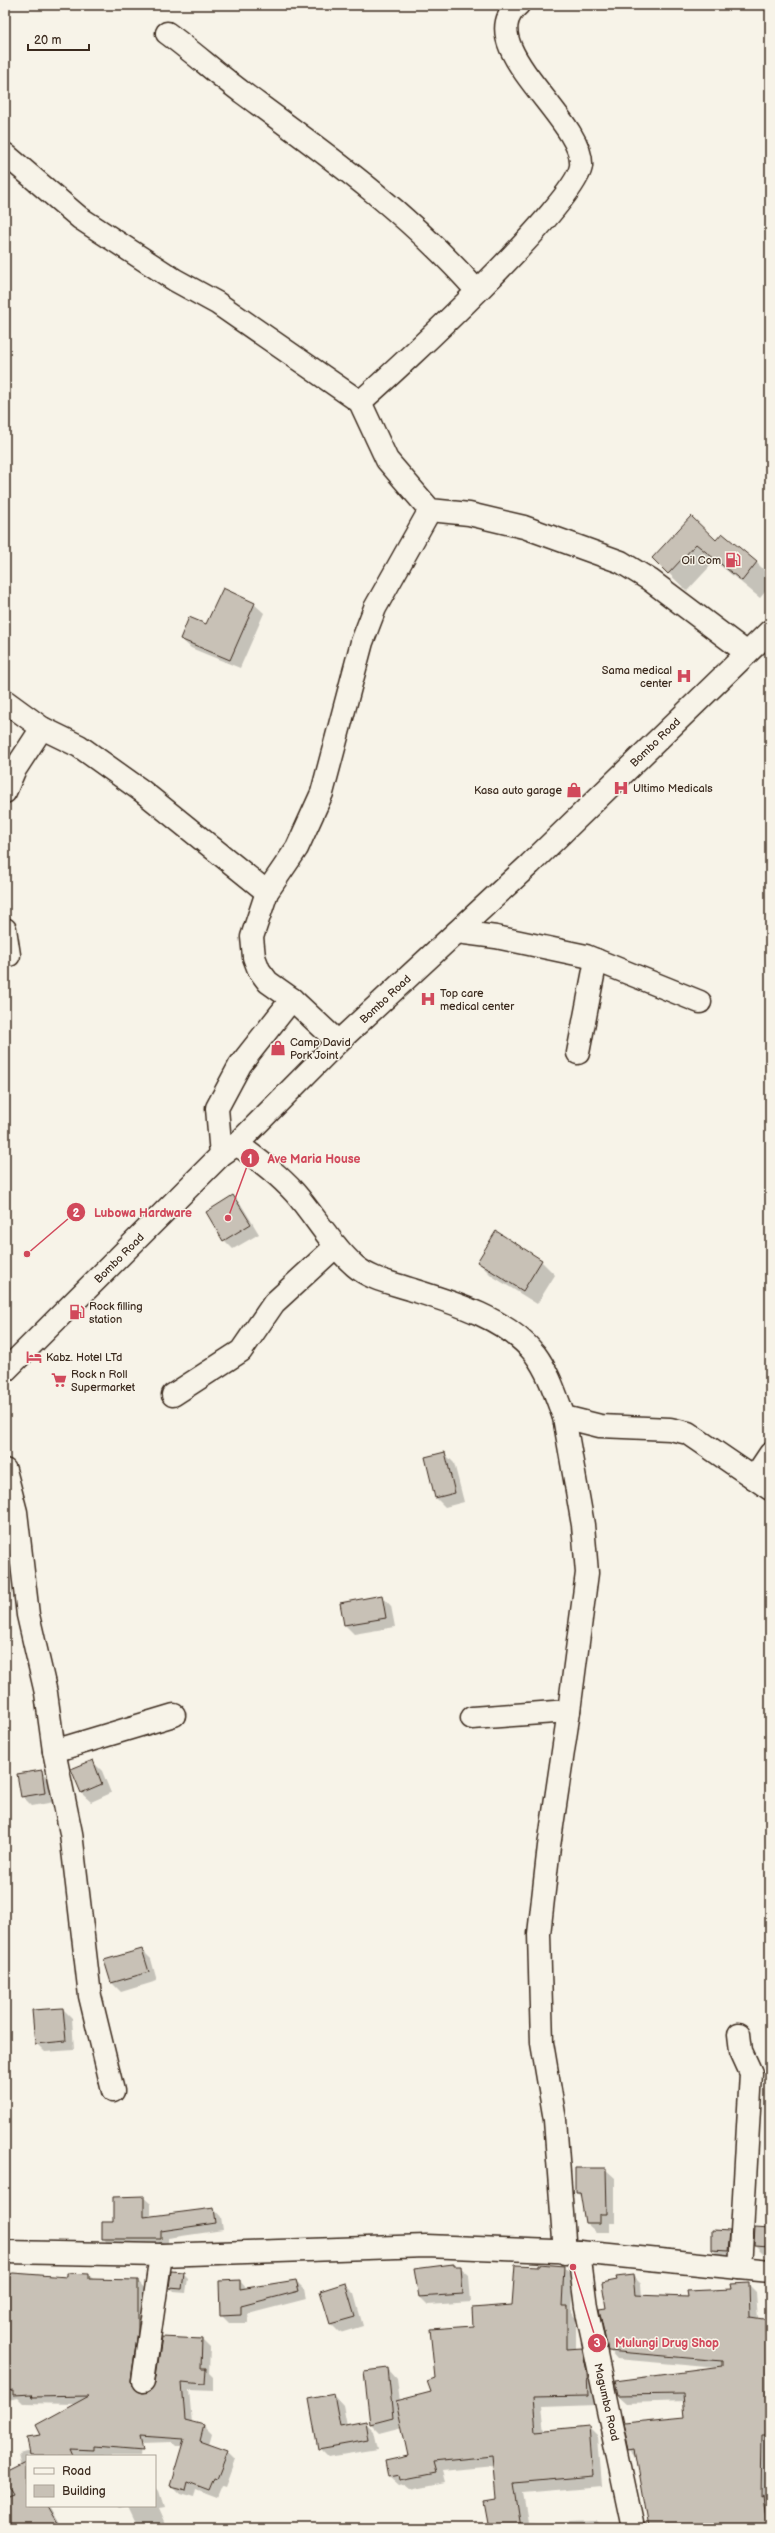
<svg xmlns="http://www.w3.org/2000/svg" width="775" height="2533" viewBox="0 0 775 2533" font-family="'Balsamiq Sans',sans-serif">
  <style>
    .shadow { fill: #0003 }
    .building { fill: #c8c1b6; stroke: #3b2a1e }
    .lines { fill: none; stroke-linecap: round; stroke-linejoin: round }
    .minor-casing { stroke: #3b2a1e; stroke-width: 25 }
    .major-casing { stroke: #3b2a1e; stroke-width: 25 }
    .minor { stroke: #f7f3e8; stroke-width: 22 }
    .major { stroke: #f7f3e8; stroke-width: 22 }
    .labels { text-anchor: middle; stroke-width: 3; stroke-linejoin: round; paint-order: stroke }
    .poi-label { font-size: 11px; fill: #3b2a1e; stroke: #f7f3e8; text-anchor: start }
    .street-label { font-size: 11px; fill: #3b2a1e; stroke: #f7f3e8 }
    .leader { fill: none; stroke: #d1495b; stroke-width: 1.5 }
    .callout-dot { fill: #d1495b; stroke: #f7f3e8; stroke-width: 1.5 }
    .mark-label { font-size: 12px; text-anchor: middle; font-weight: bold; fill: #fff }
    .callout-label { font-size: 12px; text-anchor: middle; font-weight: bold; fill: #d1495b; stroke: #f7f3e8; stroke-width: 3; stroke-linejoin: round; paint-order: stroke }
  </style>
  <rect width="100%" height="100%" fill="#f7f3e8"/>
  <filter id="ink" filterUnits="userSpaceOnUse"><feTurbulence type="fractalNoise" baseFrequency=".025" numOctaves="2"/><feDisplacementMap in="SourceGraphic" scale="8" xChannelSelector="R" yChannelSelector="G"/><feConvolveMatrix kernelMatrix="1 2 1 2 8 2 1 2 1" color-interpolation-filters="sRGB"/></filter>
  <g filter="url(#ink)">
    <g class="shadow">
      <path d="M691,518L716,542L757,563L770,576V586L760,598L715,561L687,591L653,558Z"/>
      <path d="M254,604L264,613L240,668L191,648L181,639Z"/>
      <path d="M233,1197L242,1206L259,1234L233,1249L224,1240Z"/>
      <path d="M541,1261L555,1275L537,1304L492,1276L478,1262Z"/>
      <path d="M444,1453L454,1463L464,1502L445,1507L436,1498L426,1458Z"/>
      <path d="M382,1596L391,1606L395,1627L354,1634L345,1625Z"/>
      <path d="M92,1761L102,1771L111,1793L91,1802L81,1793Z"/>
      <path d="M41,1771L50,1781L54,1802L32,1806L22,1796Z"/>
      <path d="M142,1950L151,1959L157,1981L121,1992L112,1983Z"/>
      <path d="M63,2009L72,2018L74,2050L45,2052L36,2043Z"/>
      <path d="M605,2169L615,2178V2223H609V2232H596L586,2223L582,2198L576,2192Z"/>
      <path d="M143,2197L151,2204V2218L214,2209L221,2217L223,2230L168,2238V2246H110L103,2238L114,2223Z"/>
      <path d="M770,2229V2253H763L755,2245Z"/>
      <path d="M729,2232L738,2241L737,2259H722L713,2250Z"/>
      <path d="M460,2267L469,2275L471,2302L428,2305L420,2297Z"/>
      <path d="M563,2267L573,2276L571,2312L576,2317V2349H581L591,2358L597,2405L542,2407L545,2431L588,2427L598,2437L602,2486L523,2493L528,2522L568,2526V2521L596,2520L604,2528H490L497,2499L494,2466L442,2471L445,2482L411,2489L406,2485L399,2486L389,2477L409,2457L403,2427L380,2433L371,2424L388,2369L397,2379L400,2402L433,2392L436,2379L474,2327L513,2306Z"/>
      <path d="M183,2273L188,2278L186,2293L174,2292L170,2288Z"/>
      <path d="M5,2275L68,2278L89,2275L94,2280L138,2281L146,2290L145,2340L140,2393L142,2395L154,2389L163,2338L202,2340L210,2348L209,2373L213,2377V2391L189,2390L192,2423L204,2426L212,2434L209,2445L227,2452L235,2460L225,2487L222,2486L217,2498L196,2490L194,2498L180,2494L171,2485L182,2446H176L172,2442L141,2443L140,2456H27V2506H50L63,2528H5V2473L23,2471L19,2454L30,2451L75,2404L23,2403L18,2398L8,2400L5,2397Z"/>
      <path d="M633,2276L641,2284L642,2297L689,2298L733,2290L748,2284L756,2292L758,2319L770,2322V2528H650L637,2457L630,2449L686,2418L685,2401L627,2403L618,2395L718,2368L617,2359L609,2350L607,2309L618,2281Z"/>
      <path d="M240,2281L247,2289L296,2281L304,2289L306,2299L248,2314L249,2323H229L221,2315Z"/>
      <path d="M344,2284L354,2294L363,2326L340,2333L331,2324L321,2292Z"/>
      <path d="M334,2395L343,2405L347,2426L365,2422L374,2431L378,2449L328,2457L319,2448Z"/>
      <path d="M155,2486L159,2491L164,2507L158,2508L167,2528H138L128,2507L120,2509L117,2506H155Z"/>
      <path d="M415,2524L419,2528H380Z"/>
      <path d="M92,2526L94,2528H87Z"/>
    </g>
    <g class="building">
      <path d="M691,516L716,540L722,533L757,562L742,581L696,544L668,574L652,558Z"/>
      <path d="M223,588L255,603L230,660L180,639L189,617L206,624Z"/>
      <path d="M233,1195L251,1224L223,1241L206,1212Z"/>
      <path d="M496,1231L542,1260L523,1291L477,1262Z"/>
      <path d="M445,1452L455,1493L435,1498L425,1457Z"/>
      <path d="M382,1595L386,1618L344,1625L340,1603Z"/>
      <path d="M93,1760L102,1784L81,1793L71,1769Z"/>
      <path d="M42,1770L45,1793L21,1797L17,1774Z"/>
      <path d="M142,1949L149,1972L111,1983L104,1960Z"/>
      <path d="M63,2008L66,2041L35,2044L32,2010Z"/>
      <path d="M575,2168H606L607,2214H600V2223H585L580,2192H575Z"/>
      <path d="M144,2196V2217L214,2208L216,2223L161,2231V2239H102V2222H113V2197Z"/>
      <path d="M755,2227L770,2228V2246L754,2245Z"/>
      <path d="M712,2230L730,2231L728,2251L712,2250Z"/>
      <path d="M453,2264V2266H461L463,2294L419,2297L414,2269Z"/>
      <path d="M539,2264L564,2266L562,2306H567V2349L582,2348L587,2372L588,2396L533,2397L536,2431L589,2426L593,2476L514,2483L521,2528H489L484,2501L496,2499L492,2456L433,2462L436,2473L400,2480L399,2475L388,2477L385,2461L408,2456L396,2401L431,2392L427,2381L435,2378L430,2329L473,2326L472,2308L512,2305L515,2265L539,2266Z"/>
      <path d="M171,2271L184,2272L182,2289L169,2288Z"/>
      <path d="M13,2273L67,2277V2273L89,2274V2279L138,2280V2331L131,2380L132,2386L141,2393L148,2392L155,2383L162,2337L202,2339L201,2368H206L205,2384L182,2382L185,2420L204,2425L200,2441L228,2451L217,2479L214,2478L209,2490L188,2482L186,2490L170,2486L184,2439L140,2436L143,2450L94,2446V2450L70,2449L73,2456H30L27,2437L41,2435L36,2425L89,2396L33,2397L32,2394L14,2395V2390L5,2391V2275Z"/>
      <path d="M633,2275L635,2295L688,2297L687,2291L732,2289L731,2284L749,2283L750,2317L770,2320L768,2435H762L761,2495L763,2494L767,2528H649L635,2449L629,2450L623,2423L685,2417L683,2394L618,2395L615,2381L722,2367V2361L608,2351L599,2309L606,2308L602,2283L617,2280L616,2277Z"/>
      <path d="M240,2280V2289L296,2280L299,2291L241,2306V2315L220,2316L219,2281Z"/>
      <path d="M345,2283L355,2317L330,2324L320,2291Z"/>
      <path d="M388,2368L393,2418L370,2424L364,2371Z"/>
      <path d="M334,2394L340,2426L366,2421L369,2440L318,2449L309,2399Z"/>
      <path d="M27,2462V2506H48L61,2528H5V2497L13,2494L5,2480V2473Z"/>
    </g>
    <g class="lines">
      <defs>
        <g id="minor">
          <path d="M167,33C193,52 217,74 243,93C326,154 409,213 477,291"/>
          <path d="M5,154L80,218L175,280L217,303L360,402L387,460L430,510L469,514L524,527L621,562L650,580L747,653"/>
          <path d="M360,402C397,370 577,203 581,166C585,120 470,46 518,5"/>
          <path d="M5,701L42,728L79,746L142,791L267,892"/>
          <path d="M5,792L14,771L42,728"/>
          <path d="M5,929L9,955"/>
          <path d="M457,932L496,937L586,956L700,1002"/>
          <path d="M338,1042L292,999L268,982L259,970L254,957L252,937L267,892L297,848L322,793L362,642L375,608L430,510"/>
          <path d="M578,1053L596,960"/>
          <path d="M237,1144C257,1159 278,1174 295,1193C315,1216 331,1245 355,1266C371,1280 393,1283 413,1290C455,1303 507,1319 535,1354C549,1373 556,1396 564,1417L600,1426L670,1429L688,1433L770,1489"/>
          <path d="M221,1155L217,1108L240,1065L292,999"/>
          <path d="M173,1395L241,1351L274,1303L336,1246"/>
          <path d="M564,1417L583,1525L587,1573L569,1711L549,1846L539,1934L542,2043L555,2120L565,2253"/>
          <path d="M5,1470L16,1512L28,1615L46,1693L54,1751L71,1833L90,1996L113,2091"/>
          <path d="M754,1478L770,1454"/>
          <path d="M472,1718L569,1711"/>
          <path d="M54,1751L174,1715"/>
          <path d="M739,2034L741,2051L751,2073L740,2268"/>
          <path d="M5,2252L161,2255L426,2246L579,2252L770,2271"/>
          <path d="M579,2252L586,2307L633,2528"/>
          <path d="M143,2381L161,2255"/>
        </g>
        <path id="major" d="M5,1371L221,1155L237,1144L338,1042L530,864L770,631"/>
      </defs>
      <use href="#minor" class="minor-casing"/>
      <use href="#major" class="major-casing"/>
      <use href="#minor" class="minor"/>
      <use href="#major" class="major"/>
    </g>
  </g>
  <defs>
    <symbol id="fuel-bare" viewBox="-9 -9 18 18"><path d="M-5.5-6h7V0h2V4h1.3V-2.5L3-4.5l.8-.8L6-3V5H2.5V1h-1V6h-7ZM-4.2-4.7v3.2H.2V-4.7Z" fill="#d1495b" stroke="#f7f3e8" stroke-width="2.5" paint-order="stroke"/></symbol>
    <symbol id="hospital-bare" viewBox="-9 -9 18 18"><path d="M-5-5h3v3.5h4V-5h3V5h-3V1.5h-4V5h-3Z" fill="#d1495b" stroke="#f7f3e8" stroke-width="2.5" paint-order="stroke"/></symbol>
    <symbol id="shop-bare" viewBox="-9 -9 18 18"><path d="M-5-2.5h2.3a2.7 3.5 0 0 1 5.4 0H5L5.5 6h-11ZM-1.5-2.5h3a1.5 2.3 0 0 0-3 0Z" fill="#d1495b" stroke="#f7f3e8" stroke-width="2.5" paint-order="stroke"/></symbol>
    <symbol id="hotel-bare" viewBox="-9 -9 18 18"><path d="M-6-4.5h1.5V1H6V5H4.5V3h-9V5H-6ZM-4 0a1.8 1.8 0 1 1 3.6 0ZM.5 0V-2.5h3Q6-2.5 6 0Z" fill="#d1495b" stroke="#f7f3e8" stroke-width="2.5" paint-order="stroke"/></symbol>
    <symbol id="supermarket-bare" viewBox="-9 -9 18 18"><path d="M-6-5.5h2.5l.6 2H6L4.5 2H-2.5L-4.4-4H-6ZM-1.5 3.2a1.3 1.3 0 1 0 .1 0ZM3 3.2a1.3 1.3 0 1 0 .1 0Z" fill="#d1495b" stroke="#f7f3e8" stroke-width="2.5" paint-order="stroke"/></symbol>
  </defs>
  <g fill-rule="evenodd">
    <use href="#fuel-bare" x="722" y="549" width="22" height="22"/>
    <use href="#hospital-bare" x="673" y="665" width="22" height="22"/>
    <use href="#hospital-bare" x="610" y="777" width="22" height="22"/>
    <use href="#shop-bare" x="563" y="779" width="22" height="22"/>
    <use href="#hospital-bare" x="417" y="988" width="22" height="22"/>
    <use href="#shop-bare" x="267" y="1037" width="22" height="22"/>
    <use href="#fuel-bare" x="66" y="1301" width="22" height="22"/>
    <use href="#hotel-bare" x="23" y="1346" width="22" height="22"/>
    <use href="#supermarket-bare" x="48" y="1369" width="22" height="22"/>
  </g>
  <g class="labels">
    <g class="poi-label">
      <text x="721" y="564" text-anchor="end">Oil Com</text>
      <text x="672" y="674" text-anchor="end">Sama medical<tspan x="672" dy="13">center</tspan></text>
      <text x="633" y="792">Ultimo Medicals</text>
      <text x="562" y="794" text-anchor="end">Kasa auto garage</text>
      <text x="440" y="997">Top care<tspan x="440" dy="13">medical center</tspan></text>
      <text x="290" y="1046">Camp David<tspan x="290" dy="13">Pork Joint</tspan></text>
      <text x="89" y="1310">Rock filling<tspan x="89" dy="13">station</tspan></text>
      <text x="46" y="1361">Kabz. Hotel LTd</text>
      <text x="71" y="1378">Rock n Roll<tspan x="71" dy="13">Supermarket</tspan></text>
    </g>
    <g class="street-label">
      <text transform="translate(655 742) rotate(-44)" y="4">Bombo Road</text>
      <text transform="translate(385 999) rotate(-43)" y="4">Bombo Road</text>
      <text transform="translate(119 1258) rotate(-45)" y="4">Bombo Road</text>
      <text transform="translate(607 2402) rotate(77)" y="4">Magumba Road</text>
    </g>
  </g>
  <path class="leader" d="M228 1218L250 1158M27 1254L76 1212M573 2267L597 2343"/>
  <g class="callout-dot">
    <circle cx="228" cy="1218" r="4"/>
    <circle cx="27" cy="1254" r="4"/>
    <circle cx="573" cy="2267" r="4"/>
    <circle cx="250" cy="1158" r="10"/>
    <circle cx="76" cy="1212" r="10"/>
    <circle cx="597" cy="2343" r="10"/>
  </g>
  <g class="mark-label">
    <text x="250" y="1163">1</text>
    <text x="76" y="1217">2</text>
    <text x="597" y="2347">3</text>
  </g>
  <g class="callout-label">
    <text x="314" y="1163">Ave Maria House</text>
    <text x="143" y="1217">Lubowa Hardware</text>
    <text x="667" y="2347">Mulungi Drug Shop</text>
  </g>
  <rect width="775" height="2533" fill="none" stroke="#f7f3e8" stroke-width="20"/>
  <rect x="10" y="10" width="755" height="2513" fill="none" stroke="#3b2a1e" stroke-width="1.5" filter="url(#ink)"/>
  <rect x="26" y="2455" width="130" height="52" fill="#f7f3e8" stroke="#aca397"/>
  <rect x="34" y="2468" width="20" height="6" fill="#f7f3e8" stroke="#aca397"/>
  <text x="62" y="2475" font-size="12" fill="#3b2a1e">Road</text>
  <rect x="34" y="2485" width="20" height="12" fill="#c8c1b6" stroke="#aca397"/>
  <text x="62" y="2495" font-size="12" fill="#3b2a1e">Building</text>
  <path d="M28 44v6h61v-6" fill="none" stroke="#3b2a1e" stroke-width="2"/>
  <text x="34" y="44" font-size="12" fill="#3b2a1e" stroke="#f7f3e8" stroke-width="3" paint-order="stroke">20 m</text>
</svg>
